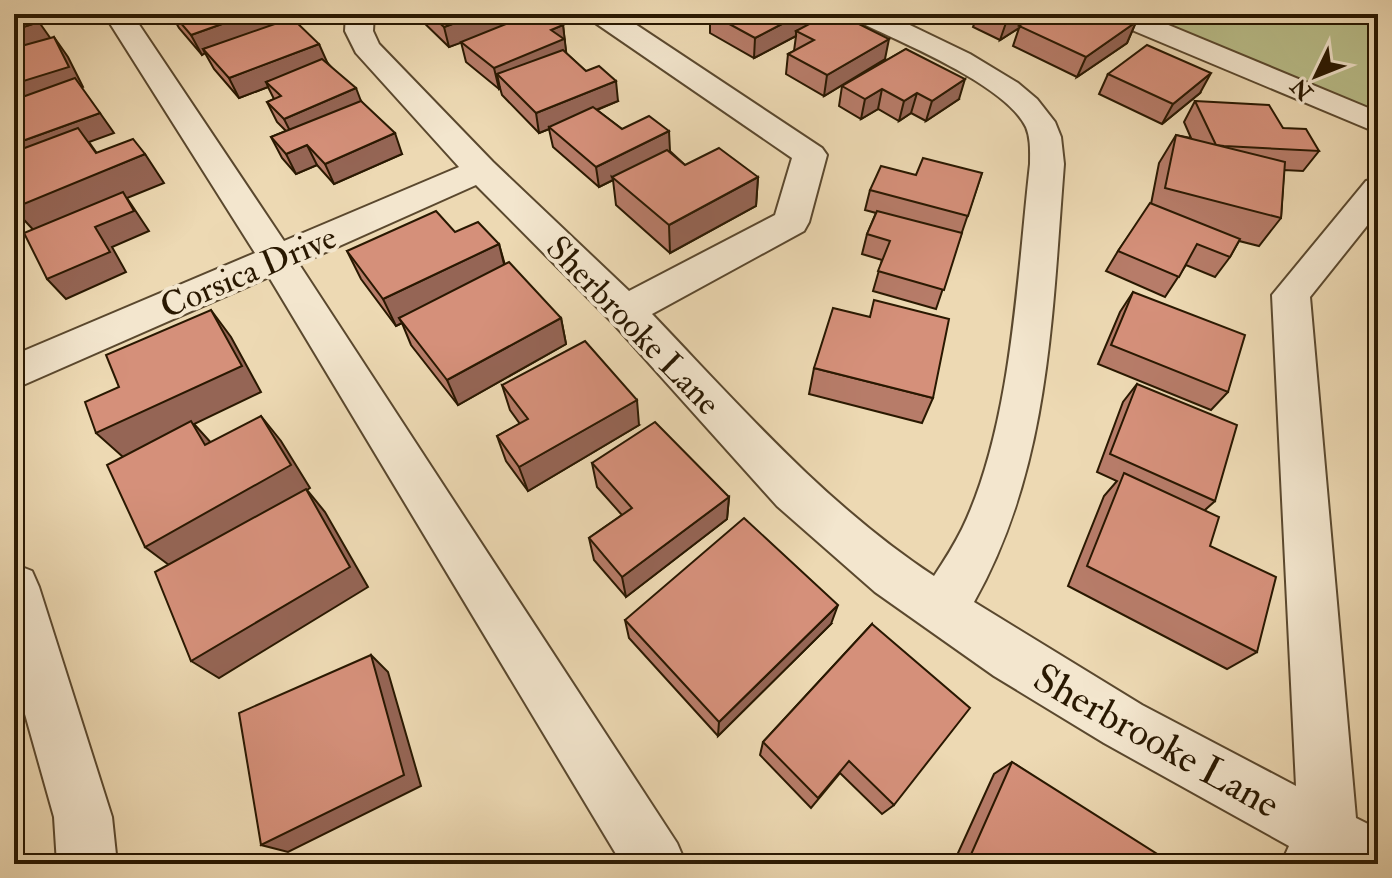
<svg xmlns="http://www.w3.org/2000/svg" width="1392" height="878" viewBox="0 0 1392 878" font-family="'IM FELL Double Pica',serif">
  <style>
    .green { fill: #babf8b; stroke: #726c46; stroke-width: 2 }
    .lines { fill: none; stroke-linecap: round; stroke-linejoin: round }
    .minor-casing { stroke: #5a482e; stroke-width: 4 }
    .minor { fill: #f3e6ce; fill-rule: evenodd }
    .wall { fill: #b77c69; stroke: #291801; stroke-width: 2 }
    .shaded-wall { fill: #956555; stroke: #291801; stroke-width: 2 }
    .building { fill: #d5907a; stroke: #291801; stroke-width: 2 }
    .labels { text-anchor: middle; stroke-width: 8; stroke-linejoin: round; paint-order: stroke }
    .street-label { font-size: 34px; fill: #291801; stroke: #f3e6ce }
    .near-street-label { font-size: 40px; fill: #291801; stroke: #f3e6ce }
  </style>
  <rect width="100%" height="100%" fill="#edd9b3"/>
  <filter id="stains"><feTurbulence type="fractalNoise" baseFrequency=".0025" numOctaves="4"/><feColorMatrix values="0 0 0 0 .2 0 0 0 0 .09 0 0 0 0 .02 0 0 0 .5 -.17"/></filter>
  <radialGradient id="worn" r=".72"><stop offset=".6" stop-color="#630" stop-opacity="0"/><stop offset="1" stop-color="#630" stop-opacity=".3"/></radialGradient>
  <path class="green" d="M1137,14H1378V115Z"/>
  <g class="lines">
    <defs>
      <g id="minor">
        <path d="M104,14H132L284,241L459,167L356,53L345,31L346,14H374L373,31L379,44L493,162L629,291L775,215L792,158L591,20L587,14H620L822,148L827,155L809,222L804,231L652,314C741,407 826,505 934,576C944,561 954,545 962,529C1012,425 1017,278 1030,164C1030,152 1031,139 1026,127C1005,84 898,41 855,20L851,14H887L970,54L1018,83L1037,99L1055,122L1061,137L1064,164C1052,315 1050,467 974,602L1142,705L1296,786L1272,295L1366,181L1378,178V212L1310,297L1356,818L1378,829V864H1281L1289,846L1104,743L994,676L875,592L777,506L611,321L476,185L299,264L677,843L686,864H622L269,277L14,389V355L255,253Z"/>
        <path d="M1104,14H1142L1378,112V133L1108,20Z"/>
        <path d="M14,564L32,571L39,587L112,817L117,864H57L54,817L14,675Z"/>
      </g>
    </defs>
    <use href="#minor" class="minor-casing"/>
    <use href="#minor" class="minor"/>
  </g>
  <g class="wall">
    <path d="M171,14H287L289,19L361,101L402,154L334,184L317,165L296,174L282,158L271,137L286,131L277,122L267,102L274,99L268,87L239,98L214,69L205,53L202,55L179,28Z"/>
    <path d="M418,14H515L516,20L563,25L566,53L618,101L597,110L622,129L670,151L685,165L758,177L756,206L670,253L616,205L613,180L599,187L553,147L549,129L539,133L502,95L500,88L499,89L466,62L461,42L449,47L419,18Z"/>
    <path d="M694,14H818V19L885,59L824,96L786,74L788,54L794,51L796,36L754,58L710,33V14L702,18Z"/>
    <path d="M972,14H1090L1089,17L1096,20L1136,22L1127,43L1077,77L1013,46L1019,28L1000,40L973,27L977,16Z"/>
    <path d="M906,49L959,99L926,121L911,113L899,121L878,109L861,119L839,106L842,86Z"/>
    <path d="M1108,74L1200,93L1162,124L1099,94Z"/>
    <path d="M1195,101L1283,128L1319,151L1303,171L1284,170L1281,218L1259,246L1239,241L1230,257L1215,277L1186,265L1165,297L1106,271L1118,251L1151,204L1159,163L1176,135L1191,138L1184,122Z"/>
    <path d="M982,173L936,309L873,291L882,260L862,254L867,234L876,213L865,210L870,190L916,175Z"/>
    <path d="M455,232L499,244L505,265L561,318L566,344L458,405L411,345L402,323L396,326L361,279L347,251Z"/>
    <path d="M1133,292L1228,392L1211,410L1098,364L1120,312Z"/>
    <path d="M814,368L933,398L922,423L809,394Z"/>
    <path d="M1137,384L1215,501L1205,510L1210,546L1257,652L1227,669L1068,586L1104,496L1117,481L1097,472L1123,402Z"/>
    <path d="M502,385L639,425L528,491L506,461L497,436L520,424L510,410Z"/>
    <path d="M592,463L729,497L727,519L626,597L594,560L589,538L622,515L597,487Z"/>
    <path d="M625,620L831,624L718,736L629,638Z"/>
    <path d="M872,624L894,805L882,814L840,773L811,808L760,755L763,742Z"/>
    <path d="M1012,762L1163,864H953L994,774Z"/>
  </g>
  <g class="shaded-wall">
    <path d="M250,14H287L291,23L203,49L205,53L202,55L191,35Z"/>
    <path d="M480,14H515L517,23L449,47L444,27Z"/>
    <path d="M801,14H818L817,24L796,31V36L754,58L755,38Z"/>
    <path d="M1016,14H1041L1000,40L1007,20Z"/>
    <path d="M39,22L53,42L14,55V30Z"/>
    <path d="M1136,22L1127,43L1077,77L1086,57Z"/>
    <path d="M563,25L567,59L497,74L500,88L499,89L494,68L551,30Z"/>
    <path d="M54,37L68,57L83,87L14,109V84Z"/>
    <path d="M889,39L885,59L824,96L827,75Z"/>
    <path d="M319,44L328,64L266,82L268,87L239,98L229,78Z"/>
    <path d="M1211,73L1200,93L1162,124L1173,104Z"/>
    <path d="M965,79L959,99L926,121L932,101Z"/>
    <path d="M616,81L618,101L551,128L549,127V129L539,133L536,113Z"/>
    <path d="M356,88L364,109L294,139L284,119Z"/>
    <path d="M882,89L878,109L861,119L865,99Z"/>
    <path d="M917,93L911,113L899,121L904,101Z"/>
    <path d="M100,113L114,133L89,142L108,169L145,154L164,183L127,198L149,231L112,247L126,272L66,299L47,279L39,236L14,209V144Z"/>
    <path d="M669,131L670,151L615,179L612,177L613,180L599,187L596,167Z"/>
    <path d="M395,133L402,154L334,184L325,164Z"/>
    <path d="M307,145L317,165L296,174L286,154Z"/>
    <path d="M758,177L756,206L670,253L669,225Z"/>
    <path d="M499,244L506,272L399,318L402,323L396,326L383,299Z"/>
    <path d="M211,310L231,337L261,392L194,424L214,446L123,457L96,433Z"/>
    <path d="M561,318L566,344L458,405L447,380Z"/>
    <path d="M637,400L639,425L528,491L519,467Z"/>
    <path d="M261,416L281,441L310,488L307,490L325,512L368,587L219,678L191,661L173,568L145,547Z"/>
    <path d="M729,497L727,519L626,597L622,577Z"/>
    <path d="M838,605L831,624L718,736L719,722Z"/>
    <path d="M371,655L388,672L421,786L288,852L261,845Z"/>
  </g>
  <g class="building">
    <path d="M22,14H33L39,22L14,30V17Z"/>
    <path d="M173,14H250L191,35Z"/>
    <path d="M430,14H480L444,27Z"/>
    <path d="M531,14H548L563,25L551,30L564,39L494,68L461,42Z"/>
    <path d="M711,14H801L755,38Z"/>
    <path d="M828,14H839L889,39L827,75L788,54L814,40L796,31Z"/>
    <path d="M994,14H1016L1007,20Z"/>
    <path d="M1039,14H1081L1096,20L1105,14H1117L1136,22L1086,57L1019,26Z"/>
    <path d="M292,18L319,44L229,78L203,49Z"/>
    <path d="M54,37L69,67L14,84V48Z"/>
    <path d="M1147,45L1211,73L1173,104L1108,74Z"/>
    <path d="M906,49L965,79L932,101L917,93L904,101L882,89L865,99L842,86Z"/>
    <path d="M563,50L586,71L599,66L616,81L536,113L497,74Z"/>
    <path d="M322,59L356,88L284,119L267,102L281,96L266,82Z"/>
    <path d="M75,78L100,113L14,144V100Z"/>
    <path d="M361,101L395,133L325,164L307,145L286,154L271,137Z"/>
    <path d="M1195,101L1269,105L1283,128L1306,129L1319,151L1224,146L1216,145Z"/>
    <path d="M593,107L622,129L649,116L669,131L596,167L549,127Z"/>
    <path d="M78,128L96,153L133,139L145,154L14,208V152Z"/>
    <path d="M1176,135L1285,162L1281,218L1165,188Z"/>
    <path d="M719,148L758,177L669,225L612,177L667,150L685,165Z"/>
    <path d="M923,158L982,173L968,216L870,190L881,166L916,175Z"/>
    <path d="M123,192L134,211L95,227L110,252L47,279L24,233Z"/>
    <path d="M1150,203L1240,239L1230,257L1197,244L1179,277L1118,251Z"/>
    <path d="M436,211L455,232L478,222L499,244L383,299L347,251Z"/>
    <path d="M877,211L962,233L944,290L878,271L890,241L867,234Z"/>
    <path d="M509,262L561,318L447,380L399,318Z"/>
    <path d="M1133,292L1245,335L1228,392L1111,345Z"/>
    <path d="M874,300L949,319L933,398L814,368L833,308L870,317Z"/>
    <path d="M211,310L242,366L96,433L85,402L119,387L106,355Z"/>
    <path d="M585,341L637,400L519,467L497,436L528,419L502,385Z"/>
    <path d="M1137,384L1237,425L1215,501L1110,454Z"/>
    <path d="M261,416L291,465L145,547L107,465L191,421L205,445Z"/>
    <path d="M655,422L729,497L622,577L589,538L632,508L592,463Z"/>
    <path d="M1124,473L1219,517L1210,546L1276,577L1257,652L1087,566Z"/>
    <path d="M306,489L350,567L191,661L155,572Z"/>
    <path d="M744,518L838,605L719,722L625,620Z"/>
    <path d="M872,624L970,708L894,805L849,761L818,798L763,742Z"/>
    <path d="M371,655L404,775L261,845L239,713Z"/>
    <path d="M1012,762L1165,859L1163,864H975L969,859Z"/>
  </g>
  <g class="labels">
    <g class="street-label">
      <text transform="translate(248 271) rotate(-23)" y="12">Corsica Drive</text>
      <text transform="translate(634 325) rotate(46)" y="12">Sherbrooke Lane</text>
    </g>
    <g class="near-street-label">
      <text transform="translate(1157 740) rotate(29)" y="14">Sherbrooke Lane</text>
    </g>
  </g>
  <rect width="1392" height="878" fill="none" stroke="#edd9b3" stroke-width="48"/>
  <rect x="16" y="16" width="1360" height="846" fill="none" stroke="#291801" stroke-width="4"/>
  <rect x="24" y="24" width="1344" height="830" fill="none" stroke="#291801" stroke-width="2"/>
  <g transform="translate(1316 76) rotate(227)" stroke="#f3e6ce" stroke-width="6" paint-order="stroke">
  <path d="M0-6L14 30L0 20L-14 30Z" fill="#291801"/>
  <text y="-12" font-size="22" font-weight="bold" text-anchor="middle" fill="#291801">N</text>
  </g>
  <rect width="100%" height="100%" filter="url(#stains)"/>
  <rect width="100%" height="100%" fill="url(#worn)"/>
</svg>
